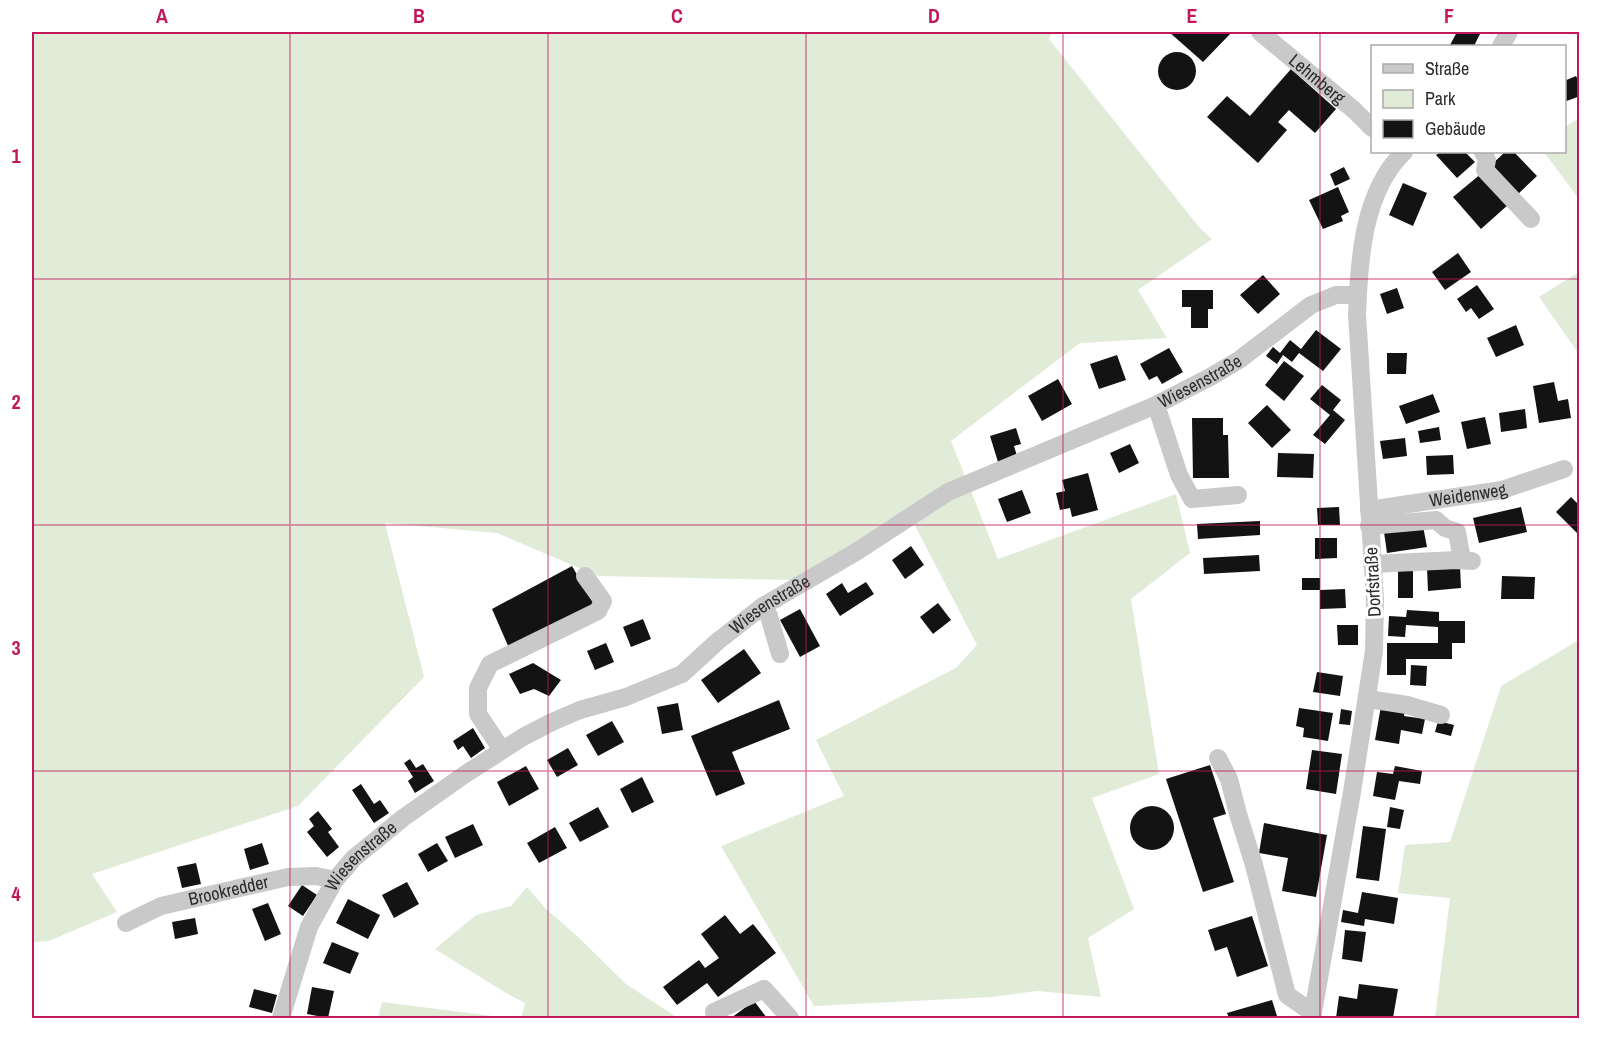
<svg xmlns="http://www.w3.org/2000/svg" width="1611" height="1050" viewBox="0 0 1611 1050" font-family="'Archivo Narrow',sans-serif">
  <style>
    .green { fill: #e0ebd8 }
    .building { fill: #131313 }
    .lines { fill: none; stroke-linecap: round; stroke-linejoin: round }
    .minor { stroke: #c9c9c9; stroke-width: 18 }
    .grid { fill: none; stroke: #c2185b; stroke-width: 1.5; stroke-opacity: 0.55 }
    .labels { text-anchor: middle; stroke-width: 6; stroke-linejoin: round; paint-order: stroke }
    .street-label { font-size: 18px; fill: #2c2c2c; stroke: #fff }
    .neatline { fill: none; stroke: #c2185b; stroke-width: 2 }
    .grid-label { font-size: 20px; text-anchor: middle; font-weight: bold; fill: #c2185b }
  </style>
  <rect width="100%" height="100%" fill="#fff"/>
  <g class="green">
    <path d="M32,32H1052L1049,39L1199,227L1212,239L1138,290L1167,338L1080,343L951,441L998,559L1176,494L1190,553L1131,599L1159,774L1092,798L1134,909L1088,938L1101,997L1037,991L992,997L814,1006L721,846L844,796L816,740L956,668L977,645L910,516L794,580L598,576L497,533L385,523L424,677L298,806L92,874L117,912L49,941L32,942Z"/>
    <path d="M1579,118V199L1544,152H1564L1565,127Z"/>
    <path d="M1579,272V354L1539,297Z"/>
    <path d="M1579,640V1018H1435L1450,898L1398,893L1405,845L1450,842L1501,686Z"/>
    <path d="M527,887L546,909L576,935L626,984L678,1018H521L525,1003L506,993L435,949L476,915L511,906Z"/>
    <path d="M382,1002L508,1018H378Z"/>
  </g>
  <g class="building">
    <path d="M1169,32H1232L1203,62Z"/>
    <path d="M1457,32H1481L1474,46H1453L1450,45Z"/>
    <circle cx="1177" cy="71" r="19"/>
    <path d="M1291,69L1336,109L1315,133L1289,110L1278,122L1287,130L1258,163L1207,117L1227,96L1250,116Z"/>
    <path d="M1576,76L1580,84V96L1564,102V81Z"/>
    <path d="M1441,152H1465L1475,162L1457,178L1436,155Z"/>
    <path d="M1505,152H1514L1537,176L1517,195L1489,167Z"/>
    <path d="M1344,167L1350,179L1335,186L1330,174Z"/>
    <path d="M1482,173L1509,204L1481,229L1453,197Z"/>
    <path d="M1403,183L1427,193L1413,226L1389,215Z"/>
    <path d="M1338,187L1349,212L1341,216L1343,221L1323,229L1309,200Z"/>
    <path d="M1458,253L1471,272L1445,290L1432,272Z"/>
    <path d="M1263,275L1280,294L1258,314L1240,295Z"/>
    <path d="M1477,285L1494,309L1479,319L1471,308L1466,312L1457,299Z"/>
    <path d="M1397,288L1404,308L1387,314L1380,294Z"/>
    <path d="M1182,290H1213V309H1208V328H1191V307H1182Z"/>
    <path d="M1516,325L1524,345L1496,357L1487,338Z"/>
    <path d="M1316,330L1341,349L1323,371L1299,353L1292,362L1283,355L1277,364L1266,356L1273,347L1280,353L1290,340L1301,349Z"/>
    <path d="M1169,348L1183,372L1162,384L1157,376L1149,380L1140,364Z"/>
    <path d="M1387,353H1407L1406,374H1387Z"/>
    <path d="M1117,355L1126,380L1099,389L1090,364Z"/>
    <path d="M1284,361L1304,376L1284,401L1265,385Z"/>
    <path d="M1058,379L1072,404L1042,421L1028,396Z"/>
    <path d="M1554,382L1558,401L1568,399L1571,418L1539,423L1533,386Z"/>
    <path d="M1322,385L1341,400L1333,410L1345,420L1325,444L1313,435L1330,415L1310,399Z"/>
    <path d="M1433,394L1440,412L1406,424L1399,406Z"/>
    <path d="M1267,405L1291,430L1272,448L1248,423Z"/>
    <path d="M1525,409L1527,428L1501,432L1499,413Z"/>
    <path d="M1485,417L1491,444L1467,449L1461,422Z"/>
    <path d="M1192,418H1223V435H1228L1229,478H1193Z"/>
    <path d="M1439,427L1441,440L1420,443L1418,431Z"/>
    <path d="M1016,428L1021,444L1014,446L1017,456L998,462L990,436Z"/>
    <path d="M1405,438L1407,456L1383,459L1380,441Z"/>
    <path d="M1130,444L1139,463L1119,473L1110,453Z"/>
    <path d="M1278,453L1314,454L1313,478L1277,477Z"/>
    <path d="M1453,455L1454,474L1427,475L1426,456Z"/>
    <path d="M1088,473L1098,510L1072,517L1070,508L1060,510L1056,493L1065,491L1062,480Z"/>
    <path d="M1022,490L1031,513L1007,522L998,499Z"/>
    <path d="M1571,497L1580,506V536L1556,512Z"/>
    <path d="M1339,507L1340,525H1318L1317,508Z"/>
    <path d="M1521,507L1527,532L1479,543L1473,518Z"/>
    <path d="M1260,521V535L1198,539L1197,524Z"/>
    <path d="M1423,526L1427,547L1387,553L1384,532Z"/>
    <path d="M1315,538H1337V558L1315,559Z"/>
    <path d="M911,546L924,565L905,579L892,560Z"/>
    <path d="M1259,555L1260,571L1204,574L1203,558Z"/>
    <path d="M572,566L595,606L509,648L492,609Z"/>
    <rect x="1398" y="566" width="15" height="32"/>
    <path d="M1460,566L1461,588L1428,591L1427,568Z"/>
    <path d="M1502,576L1535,577L1534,599H1501Z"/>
    <rect x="1302" y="578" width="18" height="12"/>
    <path d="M866,582L874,594L840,616L826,594L842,583L848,593Z"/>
    <path d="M1345,589L1346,608L1320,609V590Z"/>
    <path d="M938,603L951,620L933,634L920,617Z"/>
    <path d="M800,609L820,646L800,657L780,620Z"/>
    <path d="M1407,610L1439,612V621H1465V643H1452V659H1406V675H1387V643H1438V627L1406,625L1405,637L1388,636L1389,616L1406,617Z"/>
    <path d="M643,619L651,639L631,647L623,627Z"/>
    <path d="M1337,625H1358V645H1338Z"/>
    <path d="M606,643L614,662L595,670L587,651Z"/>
    <path d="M744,649L761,673L718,703L701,680Z"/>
    <path d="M533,663L561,680L549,696L534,689L520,694L509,674Z"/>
    <path d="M1411,665L1427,666L1426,686L1410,685Z"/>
    <path d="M1317,672L1343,676L1340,696L1313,692Z"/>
    <path d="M779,700L790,729L732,752L745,784L716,796L691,736Z"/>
    <path d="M678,703L683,730L662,734L657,707Z"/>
    <path d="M1381,706L1405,710L1404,716L1425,719L1422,734L1401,730L1399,744L1375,740Z"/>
    <path d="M1299,708L1333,713L1328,741L1303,737L1304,728L1296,726Z"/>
    <path d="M1341,709L1352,711L1350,725L1339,724Z"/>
    <path d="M612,721L624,742L598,756L586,735Z"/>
    <path d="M1438,721L1454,725L1451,736L1435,732Z"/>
    <path d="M473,728L485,748L471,758L463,746L458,750L453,741Z"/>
    <path d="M568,748L578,765L557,777L547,760Z"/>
    <path d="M1312,750L1342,754L1336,794L1306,789Z"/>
    <path d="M410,759L416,768L423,764L434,781L415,793L408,781L413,777L404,763Z"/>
    <path d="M1210,765L1226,814L1213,818L1234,882L1203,892L1166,779Z"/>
    <path d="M526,766L539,789L509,806L497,782Z"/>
    <path d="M1395,766L1422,771L1420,784L1399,781L1395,800L1373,796L1377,772L1393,774Z"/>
    <path d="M642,777L654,802L632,813L620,789Z"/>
    <path d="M361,784L374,804L380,800L389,813L374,823L352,790Z"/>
    <circle cx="1152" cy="828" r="22"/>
    <path d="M598,807L609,827L580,842L569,823Z"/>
    <path d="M1390,807L1404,810L1400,829L1387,827Z"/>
    <path d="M318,811L332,829L328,832L339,847L327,857L307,832L314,826L309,819Z"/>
    <path d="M1264,823L1327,835L1316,897L1282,891L1288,858L1259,853Z"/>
    <path d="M473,824L483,845L455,858L445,837Z"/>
    <path d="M1363,826L1386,829L1379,881L1356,878Z"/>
    <path d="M555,827L567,848L539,863L527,843Z"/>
    <path d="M262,843L269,864L250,870L244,849Z"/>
    <path d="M437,843L448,861L428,872L418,854Z"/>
    <path d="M196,863L201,884L182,888L177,867Z"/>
    <path d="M407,882L419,904L394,918L382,895Z"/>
    <path d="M302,885L317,895L303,916L288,906Z"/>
    <path d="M1362,892L1398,898L1394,924L1365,919L1364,926L1341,922L1343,910L1358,913Z"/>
    <path d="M348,899L380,915L368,939L336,923Z"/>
    <path d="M268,903L281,934L265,941L252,909Z"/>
    <path d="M725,915L740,934L753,924L776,953L718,997L707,983L677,1005L663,987L699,960L705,968L719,958L701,934Z"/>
    <path d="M1252,916L1268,966L1237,977L1227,947L1215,951L1208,930Z"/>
    <path d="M195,918L198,934L175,939L172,922Z"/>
    <path d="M1345,930L1366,932L1362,962L1342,959Z"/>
    <path d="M332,942L359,953L350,974L323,963Z"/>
    <path d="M1359,984L1398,989L1393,1018H1336L1339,996L1357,999Z"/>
    <path d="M312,987L334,991L328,1018L307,1014Z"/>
    <path d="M254,989L277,995L272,1013L249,1007Z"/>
    <path d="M1272,1000L1277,1016L1270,1018H1229L1227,1013Z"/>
    <path d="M754,1001L767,1018H731Z"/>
  </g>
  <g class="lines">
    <g class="minor">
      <path id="s1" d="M1260,32L1354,110L1372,128"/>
      <path d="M1501,46L1509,32"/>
      <path d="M1483,152L1487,160L1485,170L1531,219"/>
      <path d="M1156,405L1179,475L1192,499L1238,495"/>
      <path id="s2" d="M1369,510L1502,490L1564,469"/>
      <path d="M1369,526L1436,520L1445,528L1457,532L1462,560"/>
      <path d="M1372,564L1457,560L1472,561"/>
      <path d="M763,606L769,616L780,654"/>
      <path d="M1368,699L1407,705L1441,715"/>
      <path d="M502,750L478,714V688L490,664L598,611L603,601L585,576"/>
      <path d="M1218,758L1229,779L1238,814L1254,865L1287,995L1313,1013"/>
      <path id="s3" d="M126,923L161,906L288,877L316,876L335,880"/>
      <path d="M714,1012L764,989L790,1018"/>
      <path id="s4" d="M281,1018L309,927L335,880L354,858L403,818L464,775L523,737L552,722L580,710L626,697L682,674L718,641L763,606L856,552L948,492L1156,405L1212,376L1239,360L1311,305L1336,295H1358"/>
      <path d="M1312,1018L1352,792L1374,651L1375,599L1357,314C1359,260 1363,191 1404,152"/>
    </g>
  </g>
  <path class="grid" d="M290,32V1018M548,32V1018M806,32V1018M1063,32V1018M1320,32V1018M32,279H1580M32,525H1580M32,771H1580"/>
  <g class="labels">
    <g class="street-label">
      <text dy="6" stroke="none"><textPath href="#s1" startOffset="74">Lehmberg</textPath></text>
      <text dy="6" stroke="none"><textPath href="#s4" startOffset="1156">Wiesenstraße</textPath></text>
      <text dy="6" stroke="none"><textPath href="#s2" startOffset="100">Weidenweg</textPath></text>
      <text transform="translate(1373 582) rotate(-93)" y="6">Dorfstraße</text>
      <text dy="6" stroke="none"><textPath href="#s4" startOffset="670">Wiesenstraße</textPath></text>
      <text dy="6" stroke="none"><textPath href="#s4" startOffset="184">Wiesenstraße</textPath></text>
      <text dy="6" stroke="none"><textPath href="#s3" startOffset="108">Brookredder</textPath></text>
    </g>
  </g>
  <rect width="1611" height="1050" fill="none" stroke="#ffffff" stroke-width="66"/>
  <rect x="1371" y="45" width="195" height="108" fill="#ffffff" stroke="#ababab" stroke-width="1.5"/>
  <rect x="1383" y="64" width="30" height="9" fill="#c9c9c9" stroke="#ababab" stroke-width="1.5"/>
  <text x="1425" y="75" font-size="18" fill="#2c2c2c">Straße</text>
  <rect x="1383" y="90" width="30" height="18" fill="#e0ebd8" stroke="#ababab" stroke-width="1.5"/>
  <text x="1425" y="105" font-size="18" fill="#2c2c2c">Park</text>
  <rect x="1383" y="120" width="30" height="18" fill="#131313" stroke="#ababab" stroke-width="1.5"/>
  <text x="1425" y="135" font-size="18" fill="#2c2c2c">Gebäude</text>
  <rect x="33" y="33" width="1545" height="984" class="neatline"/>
  <g class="grid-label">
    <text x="162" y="23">A</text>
    <text x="419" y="23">B</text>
    <text x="677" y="23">C</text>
    <text x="934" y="23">D</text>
    <text x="1192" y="23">E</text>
    <text x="1449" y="23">F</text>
    <text x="16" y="163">1</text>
    <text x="16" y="409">2</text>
    <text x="16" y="655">3</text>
    <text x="16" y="901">4</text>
  </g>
</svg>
